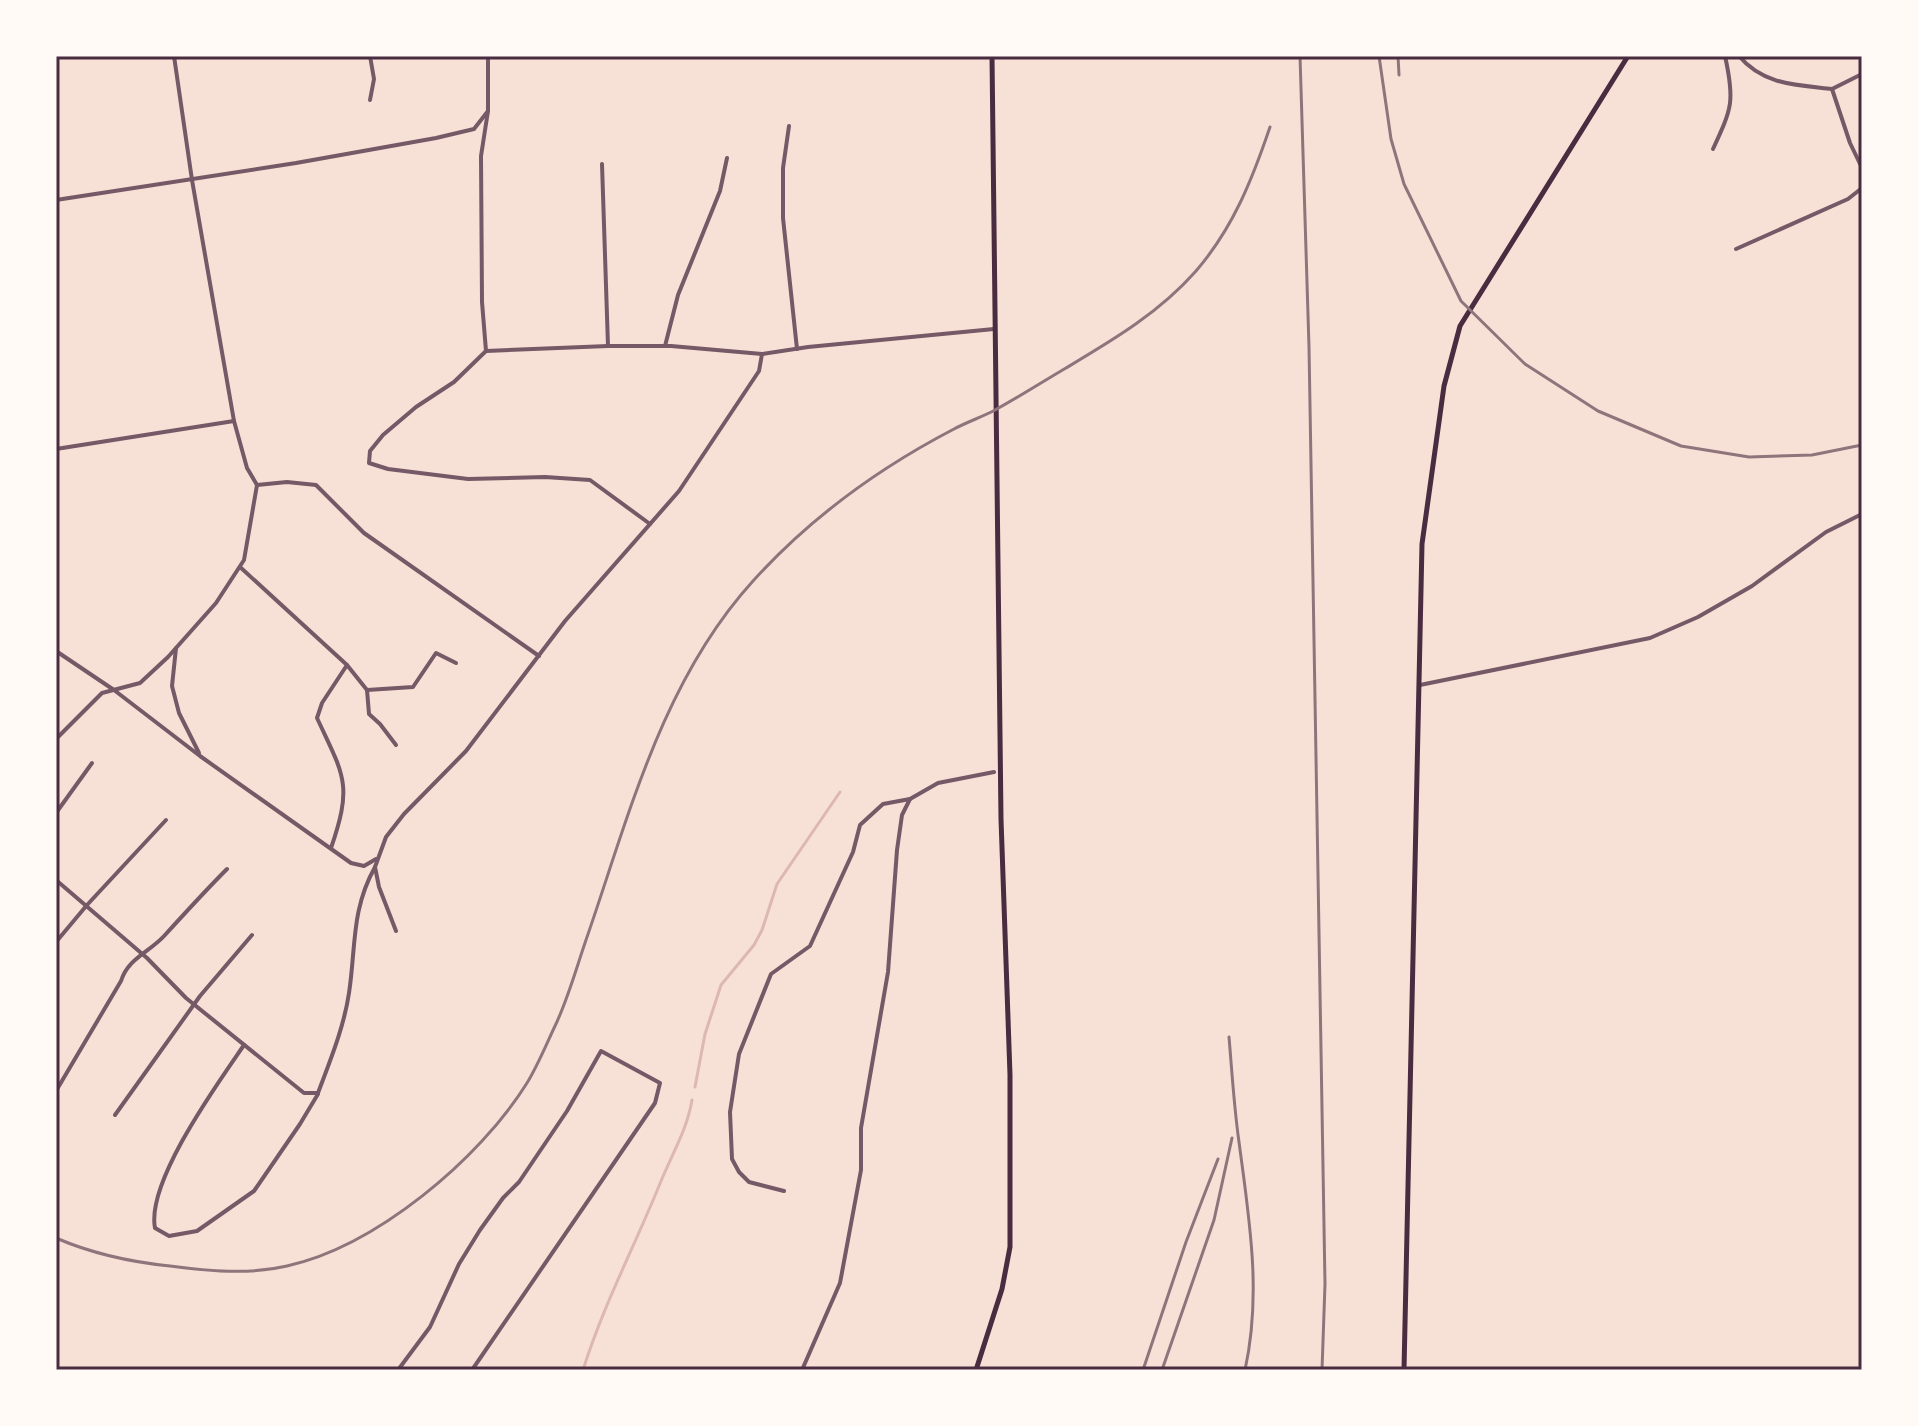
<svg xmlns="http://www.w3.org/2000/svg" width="1918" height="1426" viewBox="0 0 1918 1426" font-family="'Libre Baskerville',serif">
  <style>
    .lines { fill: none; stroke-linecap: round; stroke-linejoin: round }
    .stream { stroke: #dcb8b0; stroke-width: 3 }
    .minor { stroke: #755966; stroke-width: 4 }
    .secondary { stroke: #4a2c40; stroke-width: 5 }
    .rail { stroke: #8f747c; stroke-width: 3 }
    .neatline { fill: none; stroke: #4a2c40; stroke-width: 3 }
  </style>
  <rect width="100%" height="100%" fill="#f7e1d7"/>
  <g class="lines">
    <g class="stream">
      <path d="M695,1087L705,1034L721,985L754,945L762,930L777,884L840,792"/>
      <path d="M583,1370C604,1303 635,1246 661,1181C672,1154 687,1130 692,1100"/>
    </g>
    <g class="minor">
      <path d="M174,56L192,180L234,421L247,468L257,485"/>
      <path d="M370,56L374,79L370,100"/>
      <path d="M1739,56C1763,85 1797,85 1832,89L1850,143L1862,168"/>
      <path d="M1832,89L1862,74"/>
      <path d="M789,126L783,168V218L797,349"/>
      <path d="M1713,149C1732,108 1735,101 1725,56"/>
      <path d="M602,164L608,346"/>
      <path d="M56,200L296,163L436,138L474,129L488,111"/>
      <path d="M1736,249L1848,199L1862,188"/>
      <path d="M665,346L678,295L720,191L727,158"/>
      <path d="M486,351L482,302L481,156L488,111V56"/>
      <path d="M56,449L234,421"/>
      <path d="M257,485L287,482L316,485L364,533L539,656"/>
      <path d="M650,524L590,480L545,477L468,479L388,469L369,463L370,451L383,435L416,407L454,382L486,351L608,346H671L762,354L808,347L994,329"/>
      <path d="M240,567L347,665L322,703L317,718C344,776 353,784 331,848"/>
      <path d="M176,648L172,686L179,713L199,753"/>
      <path d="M56,651L114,690L200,756L351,863L364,866L376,859"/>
      <path d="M347,665L367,690L369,714L380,724L396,745"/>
      <path d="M1420,685L1650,638L1698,617L1752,586L1826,532L1862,514"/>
      <path d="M367,690L413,687L436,653L456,663"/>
      <path d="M56,739L102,693L140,683L168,657L216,603L244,560L257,485"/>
      <path d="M56,813L92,763"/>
      <path d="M56,880L147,958L186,998L304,1093H318C330,1061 344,1027 349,993C356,947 351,910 375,867"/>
      <path d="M396,931L379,887L375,867L386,837L404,814L466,751L565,621L679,491L759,371L762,354"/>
      <path d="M56,942L87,905L166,820"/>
      <path d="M244,1045C218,1083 146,1182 155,1228L169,1236L197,1231L254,1191L300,1124L318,1094"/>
      <path d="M56,1091L121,981C128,958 150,952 165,935C185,913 205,891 227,869"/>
      <path d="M115,1115L200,996L252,935"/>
      <path d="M784,1191L749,1182L739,1172L732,1159L730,1112L739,1054L771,974L810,946L853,852L860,825L883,804L910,799"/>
      <path d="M398,1370L430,1327L459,1264L480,1230L503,1198L519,1182L567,1111L601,1051L660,1083L655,1103L472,1370"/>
      <path d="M802,1370L840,1283L861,1170V1128L888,972L897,850L902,815L910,799L938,783L994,772"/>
    </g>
    <g class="secondary">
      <path d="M976,1370L1002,1289L1010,1247V1075L1001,819L992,56"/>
      <path d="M1404,1370L1422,544L1444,386L1460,326L1628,56"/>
    </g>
    <g class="rail">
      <path d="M1300,56L1309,347L1325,1284L1322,1370"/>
      <path d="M1379,56L1391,139L1404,184L1461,301L1525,364L1598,411L1681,446L1749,457L1812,455L1862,445"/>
      <path d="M1398,56L1399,75"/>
      <path d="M1229,1037C1232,1072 1234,1107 1239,1142C1249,1218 1262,1293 1245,1370"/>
      <path d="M56,1238C93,1254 130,1262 170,1266C208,1271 249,1275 287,1266C376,1246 479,1160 527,1083C538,1065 546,1045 555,1026C568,999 576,969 586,940C629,816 662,681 753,581C810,518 879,468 954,429C967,422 982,417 995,410C1019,397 1042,382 1066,368C1113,340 1159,313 1196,271C1233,228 1252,180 1270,127"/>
      <path d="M1143,1370L1186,1242L1218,1159"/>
      <path d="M1162,1370L1214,1220L1232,1138"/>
    </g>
  </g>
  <rect width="1918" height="1426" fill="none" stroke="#fffaf5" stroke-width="116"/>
  <rect x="58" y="58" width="1802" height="1310" class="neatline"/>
</svg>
